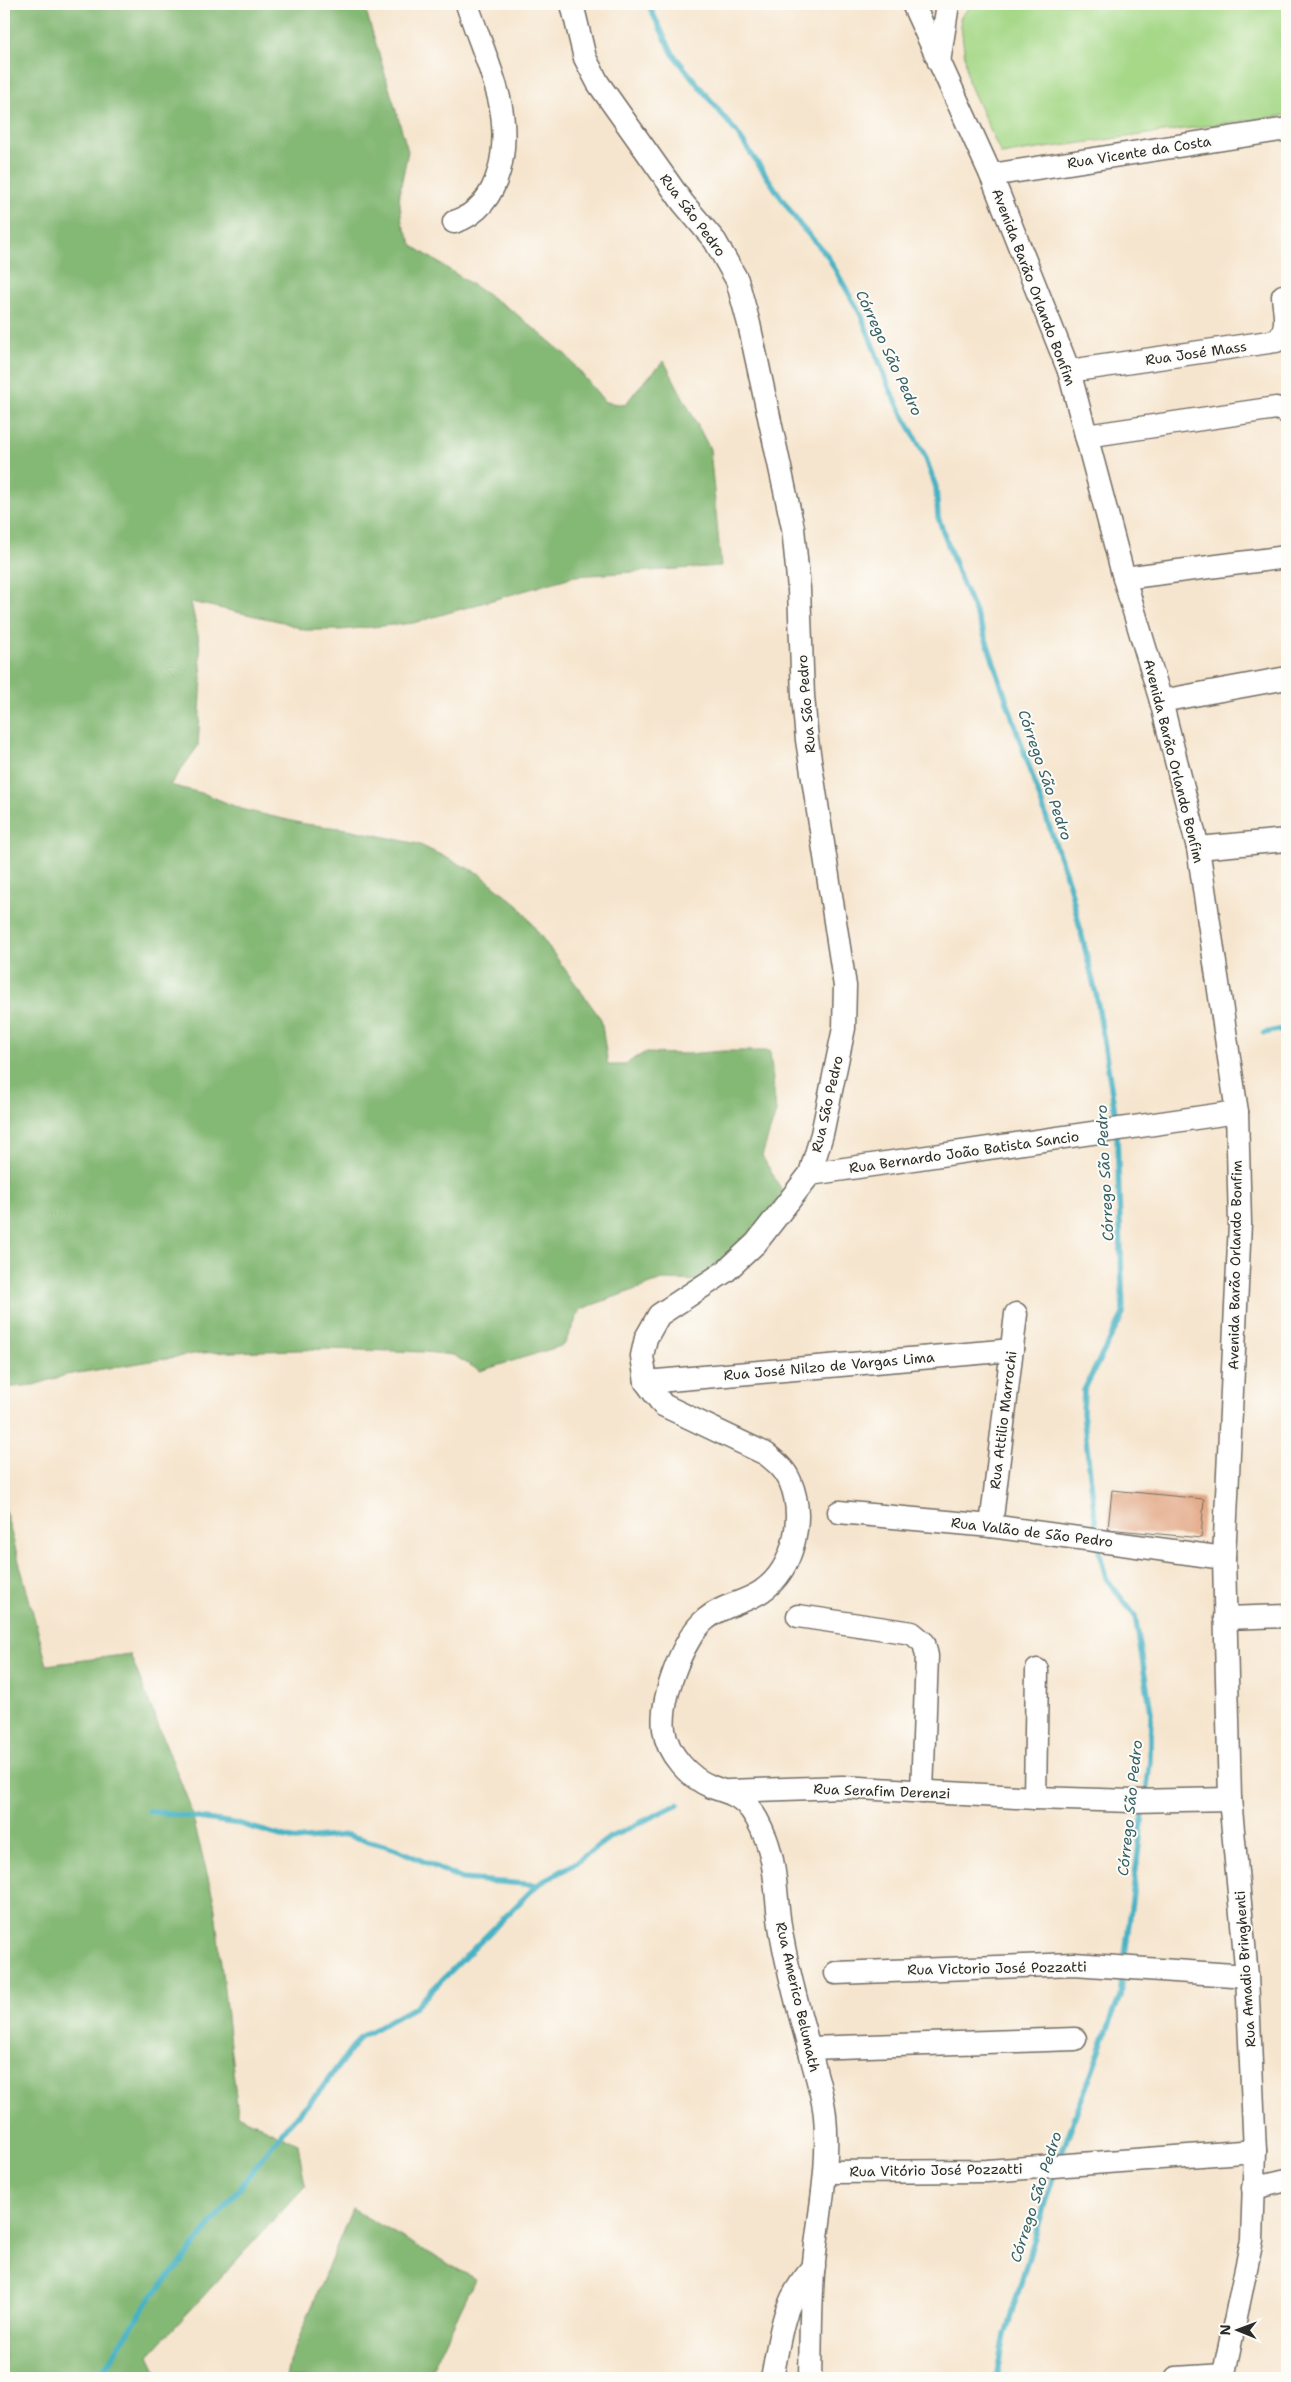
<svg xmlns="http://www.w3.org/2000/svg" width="1291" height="2382" viewBox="0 0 1291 2382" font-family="'Shantell Sans',sans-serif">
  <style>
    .green { fill: #a6d888; stroke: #68825a }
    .forest { fill: #84b874; stroke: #587250 }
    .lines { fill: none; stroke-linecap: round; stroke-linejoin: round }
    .stream { stroke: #46b2c4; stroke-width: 5.5 }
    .building { fill: #de9a72 }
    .minor-casing { stroke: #726c64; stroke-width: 25 }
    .minor { stroke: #fff; stroke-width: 22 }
    .labels { text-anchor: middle; stroke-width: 4; stroke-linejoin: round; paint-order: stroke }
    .street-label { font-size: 14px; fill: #2b2b2b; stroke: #fdfcf7 }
    .water-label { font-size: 15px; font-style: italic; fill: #366168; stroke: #fdfcf7 }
  </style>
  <rect width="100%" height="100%" fill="#fdfcf7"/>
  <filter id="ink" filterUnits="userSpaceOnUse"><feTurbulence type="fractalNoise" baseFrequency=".02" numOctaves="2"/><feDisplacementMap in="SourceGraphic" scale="10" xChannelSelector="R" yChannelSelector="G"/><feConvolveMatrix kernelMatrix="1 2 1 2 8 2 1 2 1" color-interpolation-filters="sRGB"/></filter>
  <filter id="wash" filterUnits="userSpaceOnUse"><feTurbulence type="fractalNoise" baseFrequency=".0096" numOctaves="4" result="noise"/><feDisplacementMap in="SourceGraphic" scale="20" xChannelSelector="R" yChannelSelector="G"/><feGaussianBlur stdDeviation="1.12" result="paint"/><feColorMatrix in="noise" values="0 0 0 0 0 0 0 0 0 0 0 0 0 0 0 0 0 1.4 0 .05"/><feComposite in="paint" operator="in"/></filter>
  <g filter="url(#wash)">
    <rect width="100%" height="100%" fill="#f6e5ce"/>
    <path class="green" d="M967,4H1287V115L1001,154L968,81L960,18L968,9Z"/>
    <g class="forest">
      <path d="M4,4H364L408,151L399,195L402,223L413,246L514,312L566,355L605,402L625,405L639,387L664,361L710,449L721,566L575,576L413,623L340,630H304L283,622L191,602L199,640L202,678L198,746L170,785L205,794L244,810L305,824L348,829L418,844L480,874L519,906L601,1019L608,1065H624L644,1053L687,1054L724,1051H770L776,1112L762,1156L787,1199L707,1281L662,1280L581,1309L564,1345L480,1371L453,1355L425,1352L329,1349L200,1353L66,1375L34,1385L4,1388Z"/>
      <path d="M4,1506L47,1665L130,1654L189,1803L214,1901L238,2115L298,2144L305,2186L149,2355L160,2378H4Z"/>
      <path d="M352,2209L475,2279L428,2378H286L289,2362Z"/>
    </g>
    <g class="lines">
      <g class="stream">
        <path d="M648,4L673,54L737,133L800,225L827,255L862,317L890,390L925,456L936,487L938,517L959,575L982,628L1070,887L1097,998L1117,1125"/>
        <path d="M1264,1033L1287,1028"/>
        <path d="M1097,1535L1083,1413L1084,1390L1123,1314L1117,1135"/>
        <path d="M1098,1547L1106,1578L1135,1616L1151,1712L1150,1760L1146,1795"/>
        <path d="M149,1811L240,1824L295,1840L347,1835L394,1848L462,1879L537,1885"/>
        <path d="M1124,1963L1144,1806"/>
        <path d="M1059,2160L1120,1996L1123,1973"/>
        <path d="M100,2375L151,2297L181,2263L287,2126L319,2092L360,2037L415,2007L537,1885L574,1864L609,1838L678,1804"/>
        <path d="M997,2378L1005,2335L1055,2171"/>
      </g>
    </g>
    <g id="blocks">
      <path class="building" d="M1112,1490L1204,1499L1201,1538L1108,1529Z"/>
    </g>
  </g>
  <g filter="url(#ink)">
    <use href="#blocks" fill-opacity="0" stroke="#726c64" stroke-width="1"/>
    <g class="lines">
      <defs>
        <g id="minor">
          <path d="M572,4L585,58L598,83L683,203L715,241L737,280L749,324L793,528L799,589L803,696L807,740L845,986L844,1028L822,1134L810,1174L756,1243L726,1271L659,1315L646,1338L642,1356L646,1382L663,1405L766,1454C776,1462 785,1469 790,1481C805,1516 795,1568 762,1591C745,1603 722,1605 706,1619C683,1637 660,1700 664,1729C667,1754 689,1778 712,1787C725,1792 734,1793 745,1803C754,1812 761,1826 766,1839C778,1871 775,1904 782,1937C789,1976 800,2016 811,2055C816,2075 823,2095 825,2116C830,2166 819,2213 814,2262C810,2301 811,2340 810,2378"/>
          <path d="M913,4L991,175L1069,371L1124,578L1161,701L1198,848L1237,1112L1240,1223L1224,1558L1230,1799L1247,1976L1255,2151L1252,2240L1223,2378"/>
          <path d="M939,62L948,4"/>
          <path d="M991,175L1287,129"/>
          <path d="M454,222C503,207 510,142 499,98C491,66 477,35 467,4"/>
          <path d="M1069,371L1276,341C1290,330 1284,312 1283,296"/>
          <path d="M1086,436L1276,408L1287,412"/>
          <path d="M1124,578L1287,557"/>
          <path d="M1161,701L1287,678"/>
          <path d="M1198,848L1287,840"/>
          <path d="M810,1174L1237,1112"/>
          <path d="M646,1382L1012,1350"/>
          <path d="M839,1512L991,1526L1224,1558"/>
          <path d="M991,1526L1016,1314"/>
          <path d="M798,1616L912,1633L924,1643L927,1656L922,1792"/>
          <path d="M1225,1618L1287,1616"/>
          <path d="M729,1791L842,1787L1035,1798L1132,1801L1230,1799"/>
          <path d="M1035,1798L1037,1670"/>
          <path d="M836,1973L1074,1964L1247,1976"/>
          <path d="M809,2048L1075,2039"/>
          <path d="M827,2172L987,2171L1255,2151"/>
          <path d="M1253,2188L1287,2180"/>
          <path d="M772,2378C781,2334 781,2302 814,2267"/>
          <path d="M1176,2378L1224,2375"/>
        </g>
      </defs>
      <use href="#minor" class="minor-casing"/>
      <use href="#minor" class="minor"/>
    </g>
  </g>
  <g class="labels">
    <g class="street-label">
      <text transform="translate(1139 152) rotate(-9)" y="5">Rua Vicente da Costa</text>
      <text transform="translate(693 215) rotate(53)" y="5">Rua São Pedro</text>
      <text transform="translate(1034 287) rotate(69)" y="5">Avenida Barão Orlando Bonfim</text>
      <text transform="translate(1196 353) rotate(-8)" y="5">Rua José Mass</text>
      <text transform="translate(806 704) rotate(-95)" y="5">Rua São Pedro</text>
      <text transform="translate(1174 761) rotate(76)" y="5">Avenida Barão Orlando Bonfim</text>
      <text transform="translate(827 1104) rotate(-77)" y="5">Rua São Pedro</text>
      <text transform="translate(964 1152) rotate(-8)" y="5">Rua Bernardo João Batista Sancio</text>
      <text transform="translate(1235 1265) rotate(-89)" y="5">Avenida Barão Orlando Bonfim</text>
      <text transform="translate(829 1366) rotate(-5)" y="5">Rua José Nilzo de Vargas Lima</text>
      <text transform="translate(1003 1420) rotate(-83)" y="5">Rua Attilio Marrochi</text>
      <text transform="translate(1032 1532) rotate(7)" y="5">Rua Valão de São Pedro</text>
      <text transform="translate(882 1791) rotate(2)" y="5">Rua Serafim Derenzi</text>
      <text transform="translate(997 1968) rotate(-1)" y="5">Rua Victorio José Pozzatti</text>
      <text transform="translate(1245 1969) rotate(-94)" y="5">Rua Amadio Bringhenti</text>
      <text transform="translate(798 1997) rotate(77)" y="5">Rua Americo Belumath</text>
      <text transform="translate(936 2170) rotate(-1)" y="5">Rua Vitório José Pozzatti</text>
    </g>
    <g class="water-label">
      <text transform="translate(889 353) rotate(65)" y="5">Córrego São Pedro</text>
      <text transform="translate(1045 775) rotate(71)" y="5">Córrego São Pedro</text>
      <text transform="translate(1105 1173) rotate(-93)" y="5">Córrego São Pedro</text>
      <text transform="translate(1130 1808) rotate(-84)" y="5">Córrego São Pedro</text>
      <text transform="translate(1036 2197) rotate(-72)" y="5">Córrego São Pedro</text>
    </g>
  </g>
  <rect width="1291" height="2382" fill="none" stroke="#fdfcf7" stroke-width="20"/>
  <g transform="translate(1238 2330) rotate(271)" stroke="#fdfcf7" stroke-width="4" paint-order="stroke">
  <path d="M0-4L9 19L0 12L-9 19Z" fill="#2b2b2b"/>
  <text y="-8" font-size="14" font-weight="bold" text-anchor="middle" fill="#2b2b2b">N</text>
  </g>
</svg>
